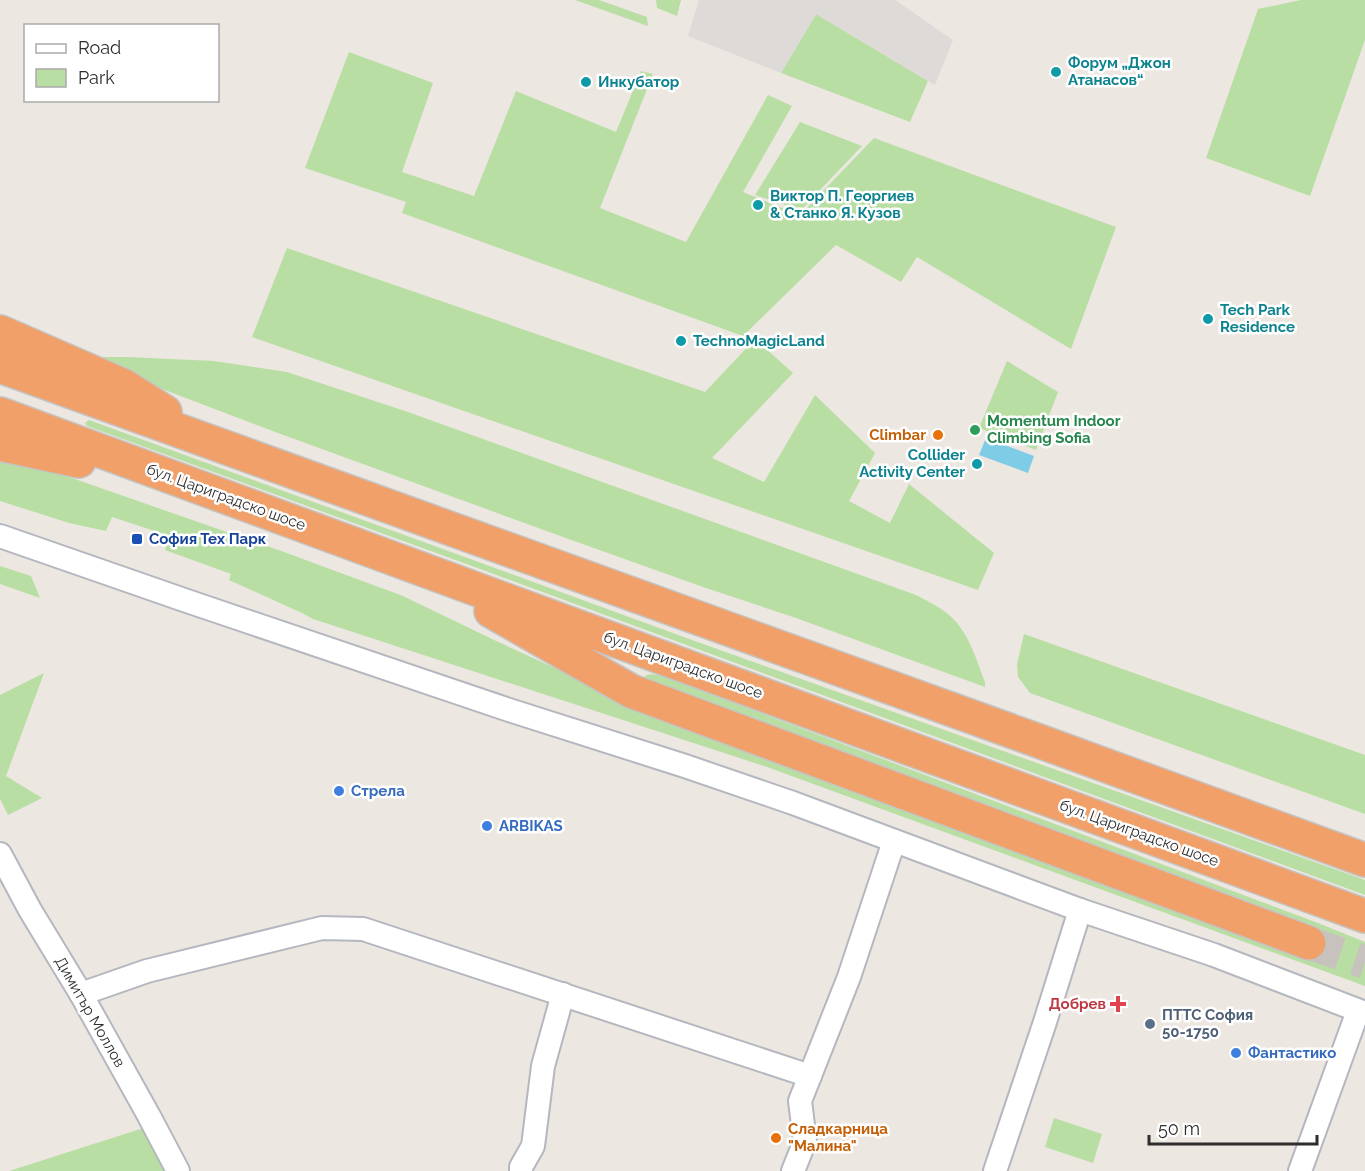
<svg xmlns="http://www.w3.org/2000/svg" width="1365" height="1171" viewBox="0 0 1365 1171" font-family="Raleway,sans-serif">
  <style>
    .green { fill: #b8dea3 }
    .plaza { fill: #dddad7 }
    .water { fill: #7ecce5 }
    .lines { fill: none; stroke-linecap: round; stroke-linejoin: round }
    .highway-tunnel { stroke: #c7c2bd; stroke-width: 33; stroke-dasharray: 33 16; stroke-linecap: butt }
    .minor-casing { stroke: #b4b7bf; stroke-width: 26 }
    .highway-casing { stroke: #c4c4c4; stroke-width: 36 }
    .minor { stroke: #fff; stroke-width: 22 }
    .highway { stroke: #f0a068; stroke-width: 33 }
    .culture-dot { fill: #0f9aa8; stroke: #fff; stroke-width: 2 }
    .leisure-dot { fill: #2e9e5b; stroke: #fff; stroke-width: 2 }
    .food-dot { fill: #e8710a; stroke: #fff; stroke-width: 2 }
    .transit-dot { fill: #1a4fb4; stroke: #fff; stroke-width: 2 }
    .shop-dot { fill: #3f7fe0; stroke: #fff; stroke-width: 2 }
    .health-dot { fill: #e0444e; stroke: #fff; stroke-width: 2 }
    .service-dot { fill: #5c6f8a; stroke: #fff; stroke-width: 2 }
    .labels { text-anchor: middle; stroke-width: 5; stroke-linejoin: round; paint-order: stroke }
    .culture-label { font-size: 15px; font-weight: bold; fill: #0d838f; stroke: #fff; text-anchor: start }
    .leisure-label { font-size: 15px; font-weight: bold; fill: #27864d; stroke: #fff; text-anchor: start }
    .food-label { font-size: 15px; font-weight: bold; fill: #c56008; stroke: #fff; text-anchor: end }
    .street-label { font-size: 15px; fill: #2d2d2d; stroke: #fff }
    .transit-label { font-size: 15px; font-weight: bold; fill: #164399; stroke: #fff; text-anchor: start }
    .shop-label { font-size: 15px; font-weight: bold; fill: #366cbe; stroke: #fff; text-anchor: start }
    .health-label { font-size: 15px; font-weight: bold; fill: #be3a42; stroke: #fff; text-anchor: end }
    .service-label { font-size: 15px; font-weight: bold; fill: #4e5e75; stroke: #fff; text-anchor: start }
  </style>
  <rect width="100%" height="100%" fill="#ede7e1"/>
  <g class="green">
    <path d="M575,0H599L647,17L648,26Z"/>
    <path d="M656,0H681L677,16L657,8Z"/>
    <path d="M1301,0H1365V40L1310,196L1206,158L1258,9Z"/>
    <path d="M816,14L928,81L910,122L781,73Z"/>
    <path d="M349,52L433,83L402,172L474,196L516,91L616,132L641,71L653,74L600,208L686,242L768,95L792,106L743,192L800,215L874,138L1116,227L1071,349L917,257L901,282L836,245L743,336L402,213L406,202L305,168Z"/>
    <path d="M800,122L862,146L801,210L755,195Z"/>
    <path d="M287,248L705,392L755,339L793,373L712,458L764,482L815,395L875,453L849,501L890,523L909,484L994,553L978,590L252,337Z"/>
    <path d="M92,357H128L214,361L287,372L408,412L916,595C927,601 940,607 949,615C969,632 976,659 985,682V687L796,618L703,587L563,537L278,433L107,368Z"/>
    <path d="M1007,361L1058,392L1036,450L979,428Z"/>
    <path d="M89,420L692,640L1365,880V895L472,566L87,426L85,423Z"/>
    <path d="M0,457L72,478L284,552L403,596L494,640L636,705L1307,955L1316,927L869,761L867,765L644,678L645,676C652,672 660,676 668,678L1318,923L1365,942V986L767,767L313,619L302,613L229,580L231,574L165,550L170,536L112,517L106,531L69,523L0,501Z"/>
    <path d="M0,566L31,576L40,598L0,584Z"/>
    <path d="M1024,634L1365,755V814L1030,693L1018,677L1017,664Z"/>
    <path d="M44,673L6,776L42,798L8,815L0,799V695Z"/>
    <path d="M1054,1118L1102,1134L1093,1163L1045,1147Z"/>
    <path d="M153,1125L178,1171H9Z"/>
  </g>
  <path class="plaza" d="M699,0H895L953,40L935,85L816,14L781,73L688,36Z"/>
  <path class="water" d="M986,438L1034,456L1028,473L979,455Z"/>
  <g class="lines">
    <path class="highway-tunnel" d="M1309,943L1365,962"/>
    <defs>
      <g id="minor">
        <path d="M0,536L187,601L509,710L685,766L793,803L1080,910L1214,955L1365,1013"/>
        <path d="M0,854L30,910L81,994L149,1116L178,1171"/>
        <path d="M81,994L147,971L322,928L363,929L810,1076"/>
        <path d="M521,1171V1167L533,1146L543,1066L563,994"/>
        <path d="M793,1171L805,1141L800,1101L849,977L894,841"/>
        <path d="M995,1171L1045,1022L1080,910"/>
        <path d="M1300,1171L1358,1011"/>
      </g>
      <g id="highway">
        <path d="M0,332L124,386L165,412"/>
        <path d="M0,366L1036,740L1365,860"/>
        <path d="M0,414L1365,916"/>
        <path d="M0,444L79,461"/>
        <path d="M491,611L631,691L1309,943"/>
      </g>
    </defs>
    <use href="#minor" class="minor-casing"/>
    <use href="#highway" class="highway-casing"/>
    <use href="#minor" class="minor"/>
    <use href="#highway" class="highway"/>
  </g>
  <g class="culture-dot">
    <circle cx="1056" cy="72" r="6"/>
    <circle cx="586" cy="82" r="6"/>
    <circle cx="758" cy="205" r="6"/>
    <circle cx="1208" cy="319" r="6"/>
    <circle cx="681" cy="341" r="6"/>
    <circle cx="977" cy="464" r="6"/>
  </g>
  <circle class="leisure-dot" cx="975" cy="430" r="6"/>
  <g class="food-dot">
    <circle cx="938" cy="435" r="6"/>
    <circle cx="776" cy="1138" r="6"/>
  </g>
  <rect class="transit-dot" x="131" y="533" width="12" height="12" rx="3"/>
  <g class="shop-dot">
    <circle cx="339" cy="791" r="6"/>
    <circle cx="487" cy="826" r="6"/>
    <circle cx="1236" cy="1053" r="6"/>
  </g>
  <path class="health-dot" d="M1115 995h6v6h6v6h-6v6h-6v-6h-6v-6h6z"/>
  <circle class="service-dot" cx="1150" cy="1024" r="6"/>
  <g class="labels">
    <g class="culture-label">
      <text x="1068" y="68">Форум „Джон<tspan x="1068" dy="17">Атанасов“</tspan></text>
      <text x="598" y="87">Инкубатор</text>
      <text x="770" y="201">Виктор П. Георгиев<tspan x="770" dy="17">&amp; Станко Я. Кузов</tspan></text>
      <text x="1220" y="315">Tech Park<tspan x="1220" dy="17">Residence</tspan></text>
      <text x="693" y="346">TechnoMagicLand</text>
      <text x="965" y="460" text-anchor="end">Collider<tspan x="965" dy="17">Activity Center</tspan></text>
    </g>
    <g class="leisure-label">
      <text x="987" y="426">Momentum Indoor<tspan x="987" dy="17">Climbing Sofia</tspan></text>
    </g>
    <g class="food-label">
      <text x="926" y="440">Climbar</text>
      <text x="788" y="1134" text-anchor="start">Сладкарница<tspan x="788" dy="17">"Малина"</tspan></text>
    </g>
    <g class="street-label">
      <text transform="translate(226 497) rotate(20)" y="5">бул. Цариградско шосе</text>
      <text transform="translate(683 665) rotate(20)" y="5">бул. Цариградско шосе</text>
      <text transform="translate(1139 833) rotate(20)" y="5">бул. Цариградско шосе</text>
      <text transform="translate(90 1012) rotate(60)" y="5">Димитър Моллов</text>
    </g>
    <g class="transit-label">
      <text x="149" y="544">София Тех Парк</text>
    </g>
    <g class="shop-label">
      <text x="351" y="796">Стрела</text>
      <text x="499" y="831">ARBIKAS</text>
      <text x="1248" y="1058">Фантастико</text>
    </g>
    <g class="health-label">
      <text x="1106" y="1009">Добрев</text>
    </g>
    <g class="service-label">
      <text x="1162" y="1020">ПТТС София<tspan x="1162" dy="17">50-1750</tspan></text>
    </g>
  </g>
  <rect x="24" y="24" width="195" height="78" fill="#ffffff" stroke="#ababab" stroke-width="1.5"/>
  <rect x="36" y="44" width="30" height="9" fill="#ffffff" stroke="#ababab" stroke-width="1.5"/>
  <text x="78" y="54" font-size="18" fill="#2d2d2d">Road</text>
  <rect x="36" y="69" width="30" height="18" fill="#b8dea3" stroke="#ababab" stroke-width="1.5"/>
  <text x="78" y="84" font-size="18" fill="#2d2d2d">Park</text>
  <path d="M1149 1135v9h168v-9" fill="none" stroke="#2d2d2d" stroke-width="3"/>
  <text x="1158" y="1135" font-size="18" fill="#2d2d2d" stroke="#ffffff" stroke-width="4.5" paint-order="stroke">50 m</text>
</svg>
